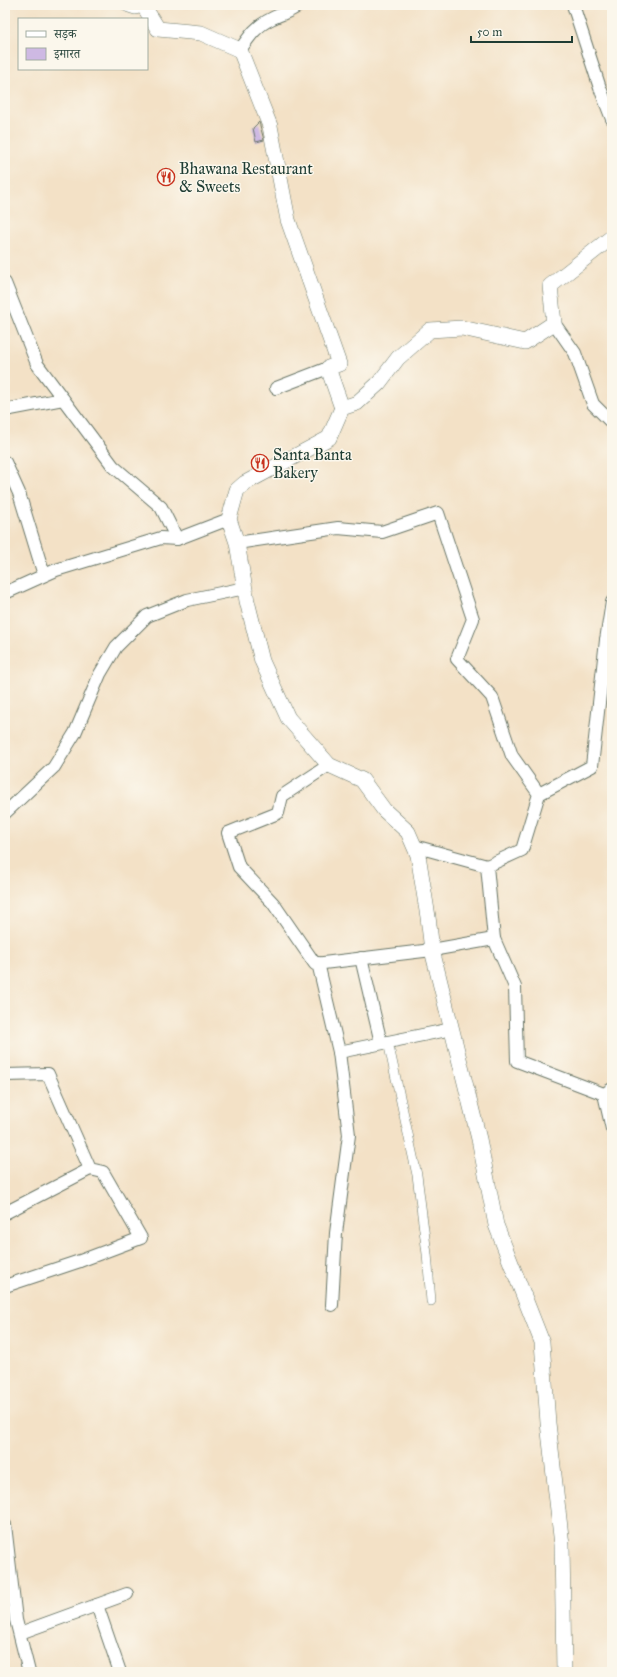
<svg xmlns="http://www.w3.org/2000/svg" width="617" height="1677" viewBox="0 0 617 1677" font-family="'IM FELL Great Primer','Noto Serif Devanagari',serif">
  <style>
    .building { fill: #ceb9e3 }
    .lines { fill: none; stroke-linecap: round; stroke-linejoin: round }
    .pedestrian-casing { stroke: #697667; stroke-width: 10 }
    .minor-casing { stroke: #697667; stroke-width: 14 }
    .tertiary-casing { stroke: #697667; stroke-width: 16 }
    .pedestrian { stroke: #fff; stroke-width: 9 }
    .minor { stroke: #fff; stroke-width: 12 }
    .tertiary { stroke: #fff; stroke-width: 15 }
    .labels { text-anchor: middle; stroke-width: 3; stroke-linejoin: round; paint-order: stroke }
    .poi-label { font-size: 16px; fill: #1f3d34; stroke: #fbf7ec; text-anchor: start }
  </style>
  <rect width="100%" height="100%" fill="#fbf7ec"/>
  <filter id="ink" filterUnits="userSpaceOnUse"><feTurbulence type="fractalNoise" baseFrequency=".025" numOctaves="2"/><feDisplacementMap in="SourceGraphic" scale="8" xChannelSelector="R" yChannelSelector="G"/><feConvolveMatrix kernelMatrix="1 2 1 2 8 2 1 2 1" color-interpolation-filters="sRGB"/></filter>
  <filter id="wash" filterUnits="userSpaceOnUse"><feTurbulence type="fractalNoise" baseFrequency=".012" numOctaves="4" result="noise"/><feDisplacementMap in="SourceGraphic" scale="16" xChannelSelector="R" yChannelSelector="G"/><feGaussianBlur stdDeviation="0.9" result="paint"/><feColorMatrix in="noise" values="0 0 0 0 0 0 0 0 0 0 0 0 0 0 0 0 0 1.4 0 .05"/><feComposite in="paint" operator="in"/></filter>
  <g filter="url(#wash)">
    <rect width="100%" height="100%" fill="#f3e1c6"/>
    <g id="blocks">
      <path class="building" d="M259,122L264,140L256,142L253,128Z"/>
    </g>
  </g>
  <g filter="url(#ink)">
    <use href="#blocks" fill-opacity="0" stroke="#697667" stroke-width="1"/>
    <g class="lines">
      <defs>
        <path id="pedestrian" d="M388,1042L417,1175L427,1254L431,1301"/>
        <g id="minor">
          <path d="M573,5L600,88L612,119"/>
          <path d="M240,50C249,37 256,26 271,19C280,14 291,12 299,5"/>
          <path d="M5,283L37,364L113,466L161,507L177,539"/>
          <path d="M554,323L575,353L593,404L612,423"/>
          <path d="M276,388L328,368"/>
          <path d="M5,410L63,399"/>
          <path d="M5,462L19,493L44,575"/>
          <path d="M237,543L338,528L382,532L438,513L473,619L457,659L492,697L512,756L539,794L522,850L487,866L494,939L432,950L315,964L273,903L239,867L228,833L278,813L282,796L329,765"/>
          <path d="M5,593L56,570L161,538L177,539L229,519"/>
          <path d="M606,640L612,602"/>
          <path d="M539,794L592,766L606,640H612"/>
          <path d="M5,813L54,767L75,733L100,674L116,647L147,616L187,600L245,588"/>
          <path d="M414,846L487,866"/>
          <path d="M494,939L515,987L517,1061L604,1094L612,1089"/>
          <path d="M361,958L381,1043"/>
          <path d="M318,963L339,1052L452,1029"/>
          <path d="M5,1075L48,1074L90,1169L103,1172L141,1238L80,1261L5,1286"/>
          <path d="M604,1094L612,1129"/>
          <path d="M5,1213L90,1169"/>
          <path d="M332,1305L336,1233L349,1135L339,1052"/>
          <path d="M5,1525L16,1620L29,1672"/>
          <path d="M97,1605L120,1672"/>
          <path d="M20,1633L127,1594"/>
        </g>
        <g id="tertiary">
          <path d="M129,5L135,7L143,5"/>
          <path d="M143,5L158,29L201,33L240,50L270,126L288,220L339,364L328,368L342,408"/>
          <path d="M564,1672L562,1545L548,1423L542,1342L496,1225L479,1139L432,950L428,917L418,855L408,832L384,810L362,780L329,765L288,718L262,661L247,601L237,543L229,519L237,490L245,483L329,438L342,408L357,403L379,383L398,358L430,330L462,328L525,342L554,323L550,286L612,237"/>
        </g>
      </defs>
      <use href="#pedestrian" class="pedestrian-casing"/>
      <use href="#minor" class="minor-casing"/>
      <use href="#tertiary" class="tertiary-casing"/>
      <use href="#pedestrian" class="pedestrian"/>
      <use href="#minor" class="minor"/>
      <use href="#tertiary" class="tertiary"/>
    </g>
  </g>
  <defs>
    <symbol id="restaurant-ring" viewBox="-11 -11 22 22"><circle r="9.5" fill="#fbf7ec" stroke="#c8321e" stroke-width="1.5"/><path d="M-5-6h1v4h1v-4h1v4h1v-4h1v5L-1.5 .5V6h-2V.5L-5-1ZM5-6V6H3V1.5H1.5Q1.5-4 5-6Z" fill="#c8321e"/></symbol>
  </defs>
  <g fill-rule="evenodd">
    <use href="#restaurant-ring" x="156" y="167" width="20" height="20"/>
    <use href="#restaurant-ring" x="250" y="453" width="20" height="20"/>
  </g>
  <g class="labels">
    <g class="poi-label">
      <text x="179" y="174">Bhawana Restaurant<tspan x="179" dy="18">&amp; Sweets</tspan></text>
      <text x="273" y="460">Santa Banta<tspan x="273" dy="18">Bakery</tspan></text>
    </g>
  </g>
  <rect width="617" height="1677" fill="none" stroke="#fbf7ec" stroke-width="20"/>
  <rect x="18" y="18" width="130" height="52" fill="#fbf7ec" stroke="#a3ada2"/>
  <rect x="26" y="31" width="20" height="6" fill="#ffffff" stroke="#a3ada2"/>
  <text x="54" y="38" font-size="12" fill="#1f3d34">सड़क</text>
  <rect x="26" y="48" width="20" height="12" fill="#ceb9e3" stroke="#a3ada2"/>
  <text x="54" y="58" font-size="12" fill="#1f3d34">इमारत</text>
  <path d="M471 36v6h101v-6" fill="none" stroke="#1f3d34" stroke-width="2"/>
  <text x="477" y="36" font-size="12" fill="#1f3d34" stroke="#fbf7ec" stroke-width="3" paint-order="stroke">50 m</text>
</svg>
